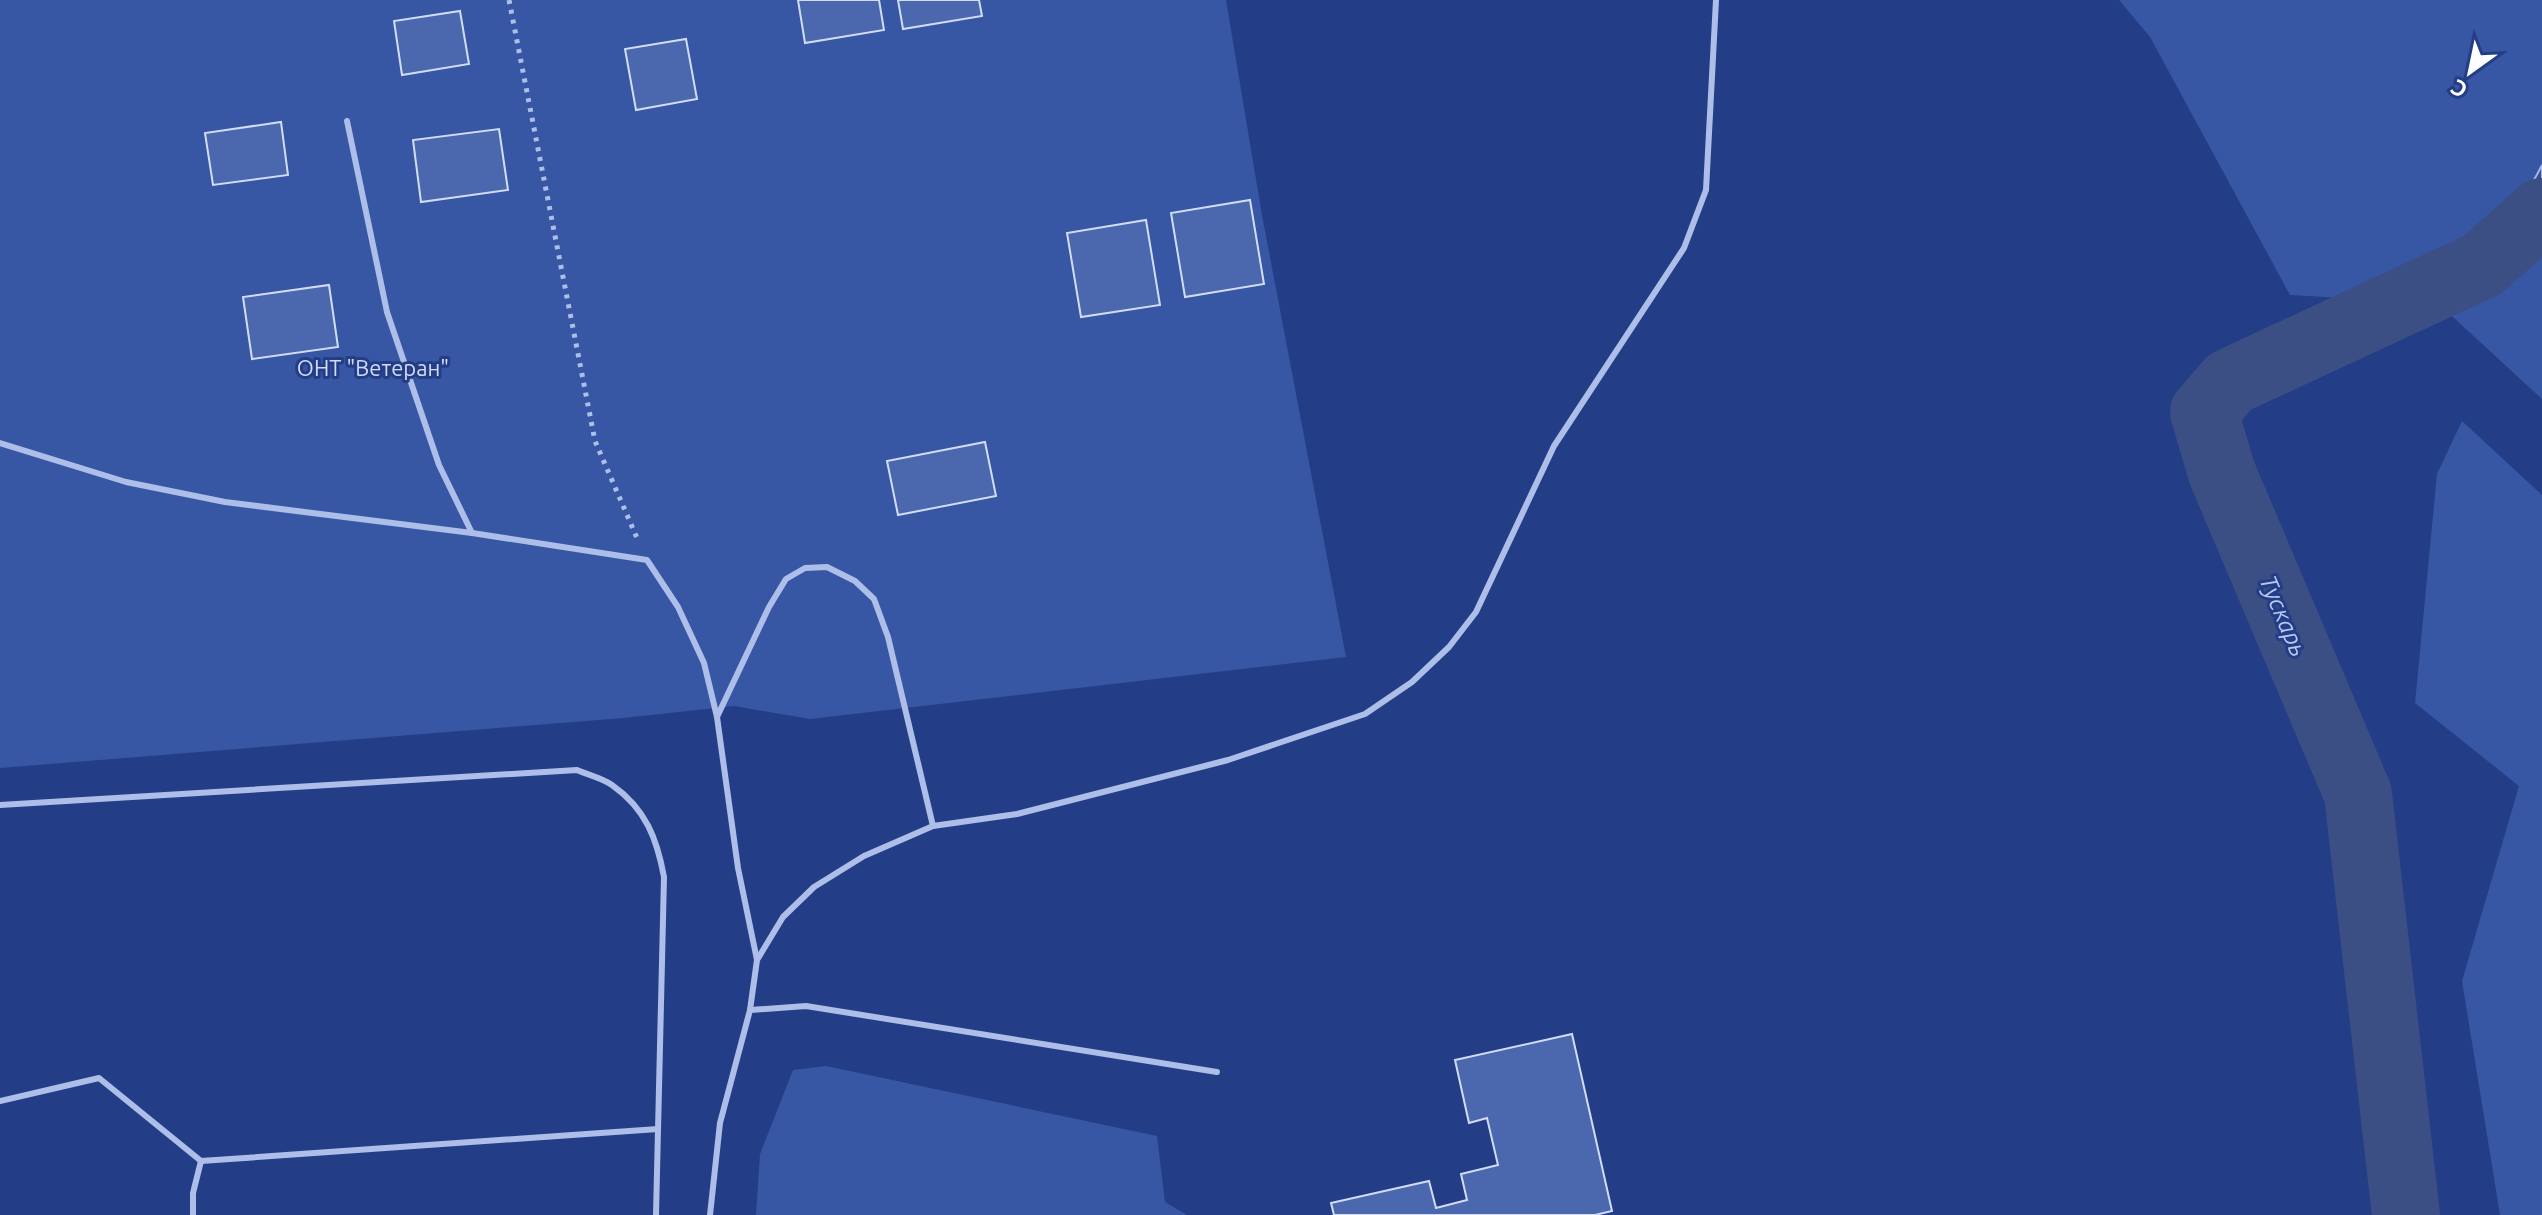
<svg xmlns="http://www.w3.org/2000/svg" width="2542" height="1215" viewBox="0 0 2542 1215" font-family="Ubuntu,sans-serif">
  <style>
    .green { fill: #3756a3 }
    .water { fill: #3b4f84; stroke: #a1b7ea; stroke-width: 2 }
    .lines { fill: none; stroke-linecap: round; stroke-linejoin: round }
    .river { stroke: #3b4f84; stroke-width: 68 }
    .building { fill: #4b67ae; stroke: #d1dcf7; stroke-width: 2 }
    .path { stroke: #adbee9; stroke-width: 5; stroke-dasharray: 4 6; stroke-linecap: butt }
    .service { stroke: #adbee9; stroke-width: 6 }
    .labels { text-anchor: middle; stroke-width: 6; stroke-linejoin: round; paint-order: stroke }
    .park-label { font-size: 22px; fill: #d1dcf7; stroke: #233e86 }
    .water-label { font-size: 24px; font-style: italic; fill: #b9c9f0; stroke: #233e86 }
  </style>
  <rect width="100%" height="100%" fill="#233e86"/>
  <g class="green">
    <path d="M0,0H1226L1262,215L1346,657L810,719L734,706L623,718L0,768Z"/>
    <path d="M2119,0H2542V165L2530,190L2487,236L2421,282L2359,299L2290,295L2150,37Z"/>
    <path d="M2542,241V399L2442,307L2514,265Z"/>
    <path d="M2462,421L2542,495V1215H2500L2462,981L2519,786L2415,703L2437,474Z"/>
    <path d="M826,1066L1157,1136L1165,1202L1187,1215H756L760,1154L793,1070Z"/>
  </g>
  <path class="water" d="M2542,165V241L2514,265L2442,307L2421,282C2470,248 2515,221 2542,165Z"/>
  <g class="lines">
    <path class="river" d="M2406,1215L2358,794L2222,473L2204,412L2230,382L2482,265L2542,212"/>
  </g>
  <g class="building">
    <path d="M798,0H879L884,30L805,43Z"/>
    <path d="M898,0H979L982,16L903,29Z"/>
    <path d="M460,11L469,64L402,75L394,21Z"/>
    <path d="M686,39L697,99L636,110L625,49Z"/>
    <path d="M281,122L288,175L213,185L205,133Z"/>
    <path d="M499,129L508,190L421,202L413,140Z"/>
    <path d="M1250,200L1264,284L1185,297L1171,213Z"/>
    <path d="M1146,220L1160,305L1081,317L1067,233Z"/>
    <path d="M329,285L338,347L252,359L243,297Z"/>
    <path d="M985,442L996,496L898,515L887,461Z"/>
    <path d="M1572,1034L1612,1211L1595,1215H1334L1331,1203L1429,1181L1436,1208L1467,1200L1461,1174L1498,1165L1487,1118L1469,1123L1455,1060Z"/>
  </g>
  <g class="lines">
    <path class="path" d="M509,0L595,441L637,538"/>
    <g class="service">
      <path d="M347,121L387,312L439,465L472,533"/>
      <path d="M0,443L126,482L225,502L472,533L647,560L678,607L704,663L717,717L738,868L757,960L750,1010L720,1123L710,1215"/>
      <path d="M717,717L769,607L786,579L805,568L827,567L855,581L874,599L888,637L933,826"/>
      <path d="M0,805L577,770C588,775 602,778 612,785C646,809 657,839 664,877L656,1215"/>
      <path d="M757,960L783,917L814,887L864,856L933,826L1017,814L1228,760L1365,714L1412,682L1449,647L1476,612L1554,446L1684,248L1706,190L1716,0"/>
      <path d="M750,1010L806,1006L1217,1072"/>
      <path d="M0,1101L99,1078L201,1161L658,1129"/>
      <path d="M193,1215V1193L201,1161"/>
    </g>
  </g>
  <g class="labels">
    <g class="park-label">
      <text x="373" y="376">ОНТ "Ветеран"</text>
    </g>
    <g class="water-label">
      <text transform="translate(2283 616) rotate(67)" y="8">Тускарь</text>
    </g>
  </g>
  <g transform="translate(2470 72) rotate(213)" stroke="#233e86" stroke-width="6" paint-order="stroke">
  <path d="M0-6L14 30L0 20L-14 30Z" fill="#ffffff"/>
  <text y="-12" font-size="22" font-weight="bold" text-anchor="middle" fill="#ffffff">С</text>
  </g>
</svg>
